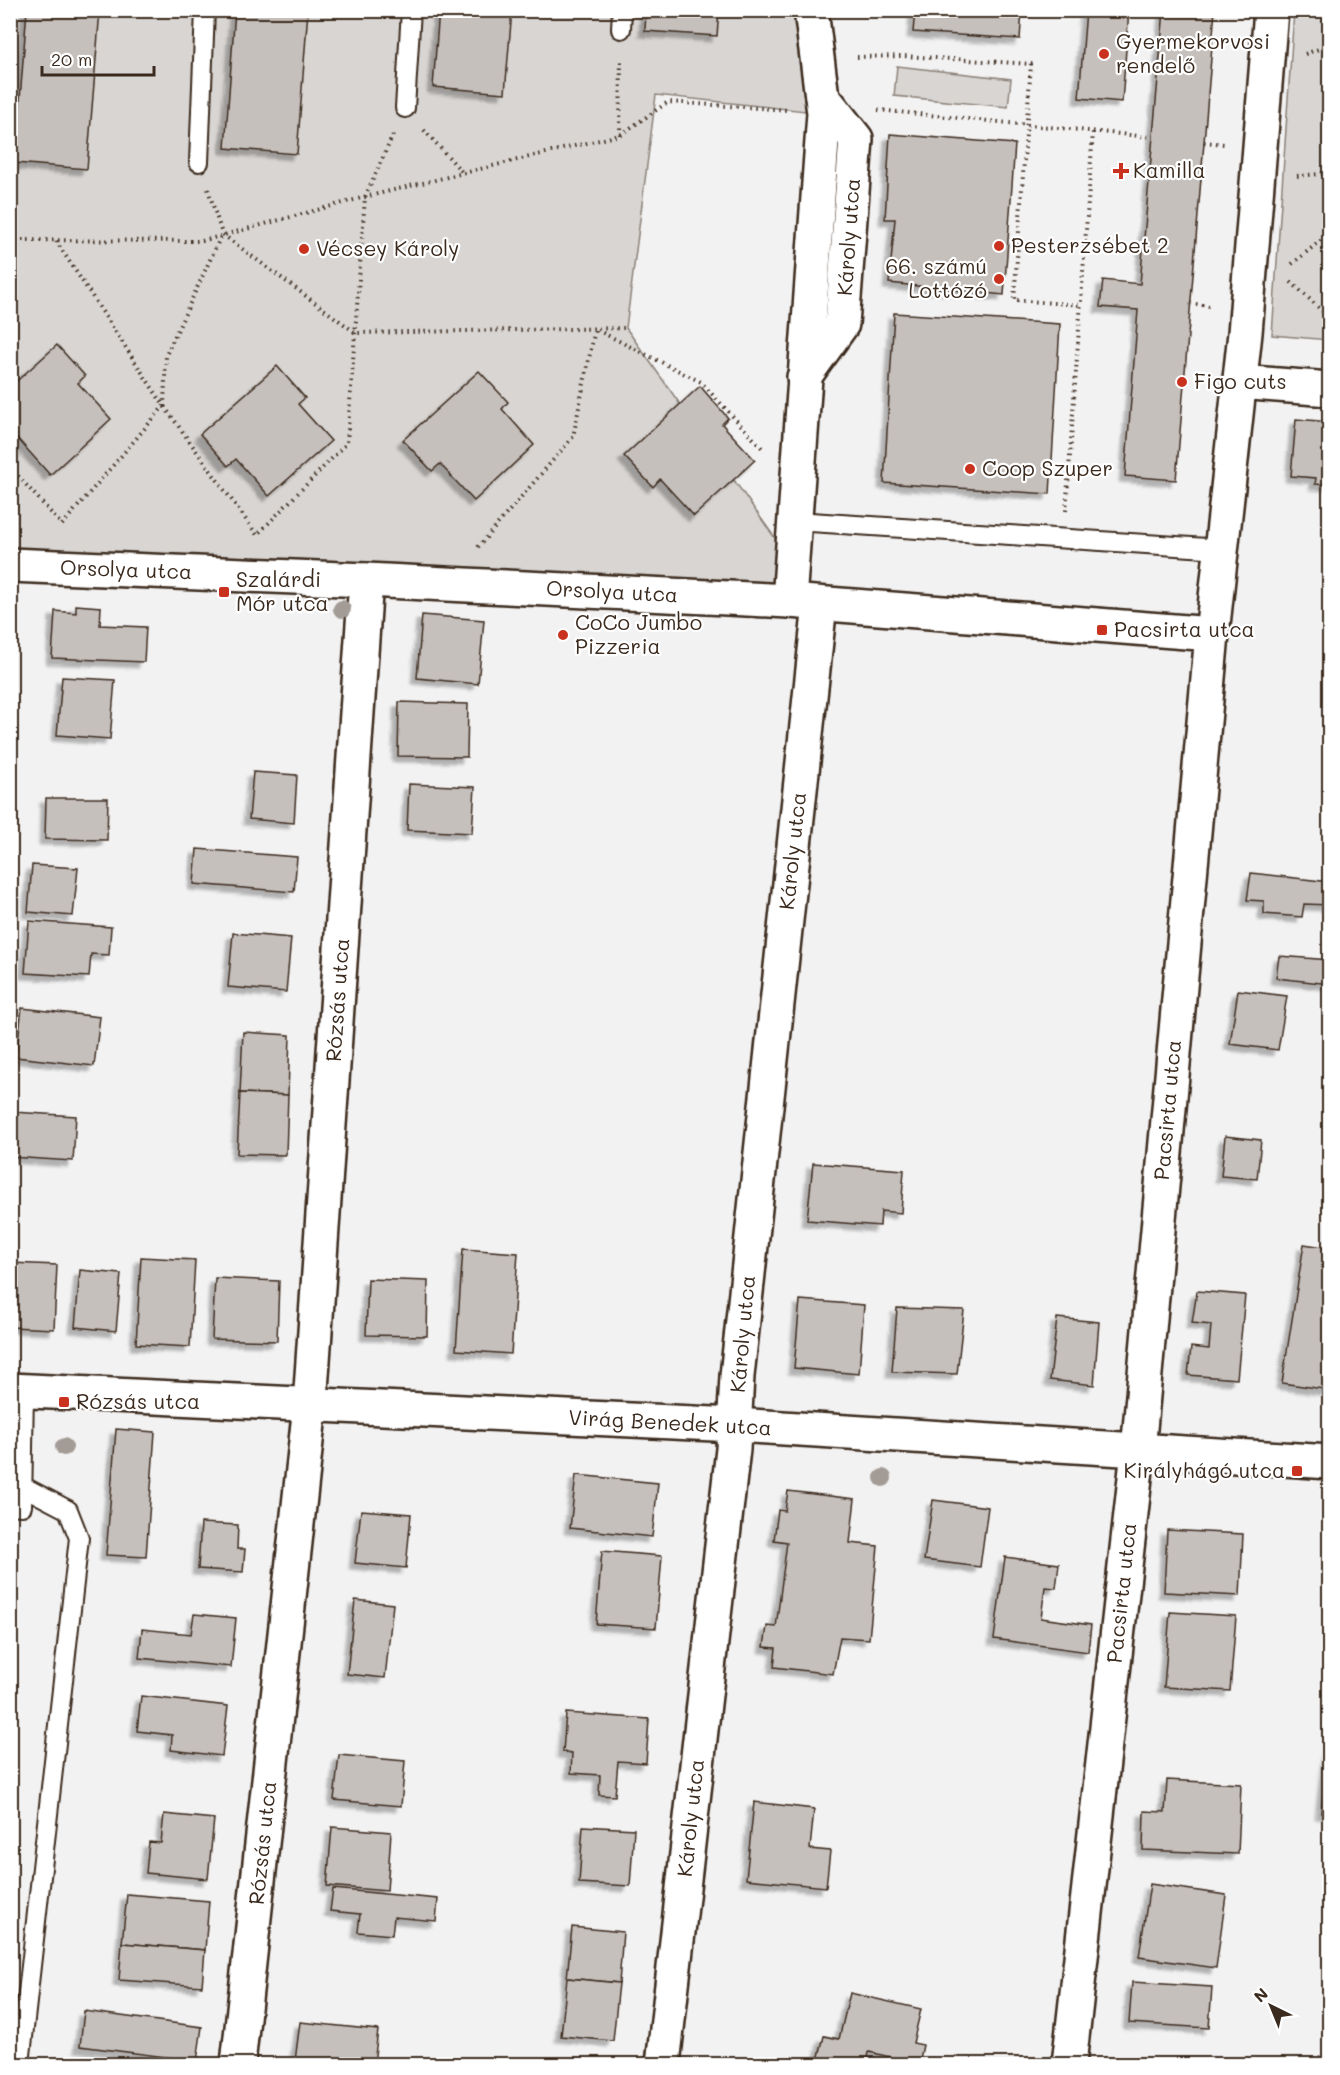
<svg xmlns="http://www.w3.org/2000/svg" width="1340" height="2075" viewBox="0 0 1340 2075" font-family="Mali,sans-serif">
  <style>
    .green { fill: #d8d5d2; stroke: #8a8078; stroke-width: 1.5 }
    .building { fill: #c6c0bd; stroke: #3b2a1e; stroke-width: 1.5; filter: url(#shadow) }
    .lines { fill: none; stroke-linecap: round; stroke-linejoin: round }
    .lane-casing { stroke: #3b2a1e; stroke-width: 22 }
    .street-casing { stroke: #3b2a1e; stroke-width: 38 }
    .secondary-casing { stroke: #3b2a1e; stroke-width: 38 }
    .path { stroke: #3b2a1e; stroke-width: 4; stroke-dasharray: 1.5 4.5; stroke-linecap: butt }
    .lane { stroke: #fff; stroke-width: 18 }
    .street { stroke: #fff; stroke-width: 33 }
    .secondary { stroke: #fff; stroke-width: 33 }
    .tree { fill: #a39c96 }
    .poi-dot { fill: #c8321e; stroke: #fff; stroke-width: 2 }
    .labels { text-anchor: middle; stroke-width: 4.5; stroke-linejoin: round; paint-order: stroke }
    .poi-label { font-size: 21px; fill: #3b2a1e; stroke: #fff; text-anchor: start }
    .street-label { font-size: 21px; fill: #3b2a1e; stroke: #fff }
  </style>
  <defs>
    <filter id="shadow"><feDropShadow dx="-5.5" dy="5.5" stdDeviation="1.5" flood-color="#0004"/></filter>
  </defs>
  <rect width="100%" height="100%" fill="#f3f2f2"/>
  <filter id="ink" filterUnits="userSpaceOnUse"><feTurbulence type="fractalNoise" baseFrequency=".0167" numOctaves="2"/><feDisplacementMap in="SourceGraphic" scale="12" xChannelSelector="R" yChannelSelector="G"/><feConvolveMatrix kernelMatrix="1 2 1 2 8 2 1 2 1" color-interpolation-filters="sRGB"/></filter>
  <g filter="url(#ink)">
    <g class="green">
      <path d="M10,11H811L824,113L656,95L626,328L792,562L789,601L11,560Z"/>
      <path d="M1294,11H1329V340L1272,335Z"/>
      <path d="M897,66L1011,79L1008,107L894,96Z"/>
    </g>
    <g class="building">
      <path d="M27,10H100L87,169L15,163Z"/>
      <path d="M235,10H308L297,154L225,148Z"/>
      <path d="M439,10H512L505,93L433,87Z"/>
      <path d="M646,10H719L717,36L645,31Z"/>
      <path d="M915,10H1022L1020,39L913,32Z"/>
      <path d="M1086,10H1129L1122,102L1079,98Z"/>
      <path d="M1164,10H1215L1176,480L1125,476L1138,310L1100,307L1103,280L1140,284Z"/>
      <path d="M890,134L1015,144L1004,295L889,283L895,219H885Z"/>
      <path d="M894,313L1060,324L1050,494L884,483Z"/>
      <path d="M57,345L85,376L78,383L111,419L50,475L17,438L10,444V387Z"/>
      <path d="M277,366L305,398L298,404L331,441L269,496L236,459L228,466L200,434Z"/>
      <path d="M479,371L508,402L502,409L534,445L474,501L440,464L432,471L403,440Z"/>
      <path d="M700,386L728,418L722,424L755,460L694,516L660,479L653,487L624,456Z"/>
      <path d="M1296,419L1330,422V485L1315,484L1316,478L1291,476Z"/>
      <path d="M76,605L101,607L100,625L146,627L144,662L52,658L55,611L76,613Z"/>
      <path d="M422,615L484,620L478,684L417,678Z"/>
      <path d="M62,677L115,680L110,739L57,735Z"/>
      <path d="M399,702L468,704L467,757L398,756Z"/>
      <path d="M253,772L297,775L294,823L249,819Z"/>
      <path d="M409,784L475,787L472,833L407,830Z"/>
      <path d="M46,798H108L107,840L45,839Z"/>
      <path d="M197,849L297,857L294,892L194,884Z"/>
      <path d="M32,865L78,868L73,916L28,912Z"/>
      <path d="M1251,873L1330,882V905L1304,904L1302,917L1264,914V901L1247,900Z"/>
      <path d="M29,921L111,927L109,955L91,954L89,977L25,973Z"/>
      <path d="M233,933L291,938L286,992L228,987Z"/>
      <path d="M1279,956L1330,960V984L1276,978Z"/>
      <path d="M1238,990L1287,996L1278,1050L1230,1044Z"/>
      <path d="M22,1008L100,1017L94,1066L16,1057Z"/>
      <path d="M243,1032L290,1035L288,1095L240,1093Z"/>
      <path d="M240,1093L288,1095L286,1155L237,1154Z"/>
      <path d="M13,1112L76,1116L73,1161L10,1157Z"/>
      <path d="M1225,1136L1261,1140L1257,1179L1221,1176Z"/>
      <path d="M813,1163L904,1170L901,1213L881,1211L880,1226L807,1220Z"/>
      <path d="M1304,1244L1330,1248V1390L1282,1383Z"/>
      <path d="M463,1249L518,1253L511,1354L456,1350Z"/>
      <path d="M141,1257L195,1260L190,1347L136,1344Z"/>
      <path d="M10,1263L57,1265L54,1329L10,1327Z"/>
      <path d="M80,1270L121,1274L116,1331L75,1327Z"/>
      <path d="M215,1278L279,1281L277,1341L212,1339Z"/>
      <path d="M368,1279L428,1281L427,1336L366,1335Z"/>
      <path d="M1197,1291L1245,1295L1237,1379L1188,1375L1191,1347L1209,1349L1211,1325L1192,1323Z"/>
      <path d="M800,1300L864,1305L859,1374L794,1368Z"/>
      <path d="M897,1308L964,1310L957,1374L892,1372Z"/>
      <path d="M1057,1318L1099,1322L1094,1385L1050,1380Z"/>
      <path d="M116,1429L155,1432L146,1557L106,1555Z"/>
      <path d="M576,1475L658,1483L652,1537L570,1528Z"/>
      <path d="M788,1491L855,1499L850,1543L878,1546L869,1639L840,1637L833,1674L774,1667L776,1648L764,1647L767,1626L776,1627L787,1542L774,1540L778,1510L785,1511Z"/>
      <path d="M933,1500L988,1507L980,1567L924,1560Z"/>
      <path d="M361,1510L411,1514L406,1568L355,1563Z"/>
      <path d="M201,1523L238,1525L237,1549H245L243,1572L198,1569Z"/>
      <path d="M1167,1530L1243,1534L1240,1596L1164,1592Z"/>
      <path d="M602,1551L662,1556L656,1628L596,1624Z"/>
      <path d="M1005,1557L1059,1564L1056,1588L1045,1587L1041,1618L1091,1625L1088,1652L994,1639Z"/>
      <path d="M355,1600L393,1604L385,1678L347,1674Z"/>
      <path d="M1170,1612L1236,1616L1230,1691L1164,1687Z"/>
      <path d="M194,1614L236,1618L231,1667L139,1658L142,1629L191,1634Z"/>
      <path d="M141,1696L228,1706L222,1756L171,1750L172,1735L137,1731Z"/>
      <path d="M566,1713L649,1719L646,1763L618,1761L615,1796L599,1795L600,1775L571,1773L572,1753L563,1752Z"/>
      <path d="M1328,1747H1330V1814L1321,1813Z"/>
      <path d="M339,1755L405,1761L401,1806L334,1800Z"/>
      <path d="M1167,1780L1241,1784L1238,1854L1143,1850L1144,1811L1165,1812Z"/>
      <path d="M754,1802L814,1809L810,1849L830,1851L826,1887L746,1879Z"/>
      <path d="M164,1814L214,1819L208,1879L146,1873L149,1842L161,1843Z"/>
      <path d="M583,1826L634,1829L630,1886L579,1883Z"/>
      <path d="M332,1827L391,1832L387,1891L327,1886Z"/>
      <path d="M1150,1884L1226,1895L1216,1968L1139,1957Z"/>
      <path d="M333,1889L438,1899L436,1921L394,1917L392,1935L358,1932L360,1914L330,1911Z"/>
      <path d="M127,1894L209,1901L205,1950L122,1943Z"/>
      <path d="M572,1927L623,1932L619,1983L567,1978Z"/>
      <path d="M122,1943L205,1950L202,1986L119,1980Z"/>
      <path d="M567,1978L619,1983L613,2041L561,2036Z"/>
      <path d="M1132,1982L1212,1987L1209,2028L1129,2023Z"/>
      <path d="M850,1993L921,2009L913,2043L923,2045L919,2064L869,2052L867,2064H817L824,2036L839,2039Z"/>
      <path d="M84,2011L202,2027L197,2061L80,2046Z"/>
      <path d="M300,2022L378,2030L374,2064H324L295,2061Z"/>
    </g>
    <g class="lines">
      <defs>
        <g id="lane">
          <path d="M621,29L622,10"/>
          <path d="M405,108L411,10"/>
          <path d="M199,162L205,10"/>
          <path d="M795,521L1222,549"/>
          <path d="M10,1505L22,1506L24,1390"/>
          <path d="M20,2064L79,1538L68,1510L22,1486"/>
        </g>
        <g id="street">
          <path d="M804,377L842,324L856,139L822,96"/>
          <path d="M1239,382L1330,389"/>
          <path d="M789,601L824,113L811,10"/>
          <path d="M1212,634L1245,333L1271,10"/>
          <path d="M238,2064L310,1405L366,580"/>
          <path d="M663,2064L733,1449L737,1376L820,604"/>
          <path d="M1069,2064L1138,1451"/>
        </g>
        <g id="secondary">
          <path d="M10,565L366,580L789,601L1212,634L1138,1451"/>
          <path d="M10,1390L735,1425L1330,1462"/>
        </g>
      </defs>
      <use href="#lane" class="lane-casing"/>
      <use href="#street" class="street-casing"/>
      <use href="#secondary" class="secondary-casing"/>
      <g class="path">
        <path d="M1305,54L1330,45"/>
        <path d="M857,57L904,56L1031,64L1014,300L1081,305"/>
        <path d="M878,110L1150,137"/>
        <path d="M424,130L463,173"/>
        <path d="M620,135L621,57"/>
        <path d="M1204,142L1224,144"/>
        <path d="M1297,176L1330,173"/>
        <path d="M208,189L222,234"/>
        <path d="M10,240L202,241L365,197L620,135L668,102L787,110"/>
        <path d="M56,241L164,406L257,535L347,443L365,197L394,133"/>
        <path d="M1292,264L1330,233"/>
        <path d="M1291,282L1330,318"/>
        <path d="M1190,303L1209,306"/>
        <path d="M10,467L62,525L164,406L166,355L222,234L356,333L626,328"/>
        <path d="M1066,511L1093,132"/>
        <path d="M478,547L573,437L595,329L701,382L764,450"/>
      </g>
      <use href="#lane" class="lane"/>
      <use href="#street" class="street"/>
      <use href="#secondary" class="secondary"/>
    </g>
    <g class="tree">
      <circle cx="342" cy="609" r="9"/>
      <circle cx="64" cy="1447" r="9"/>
      <circle cx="883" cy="1478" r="9"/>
    </g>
  </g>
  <g class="poi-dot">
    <circle cx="1104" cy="54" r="6"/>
    <path d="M1118 162h6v6h6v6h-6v6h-6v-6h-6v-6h6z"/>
    <circle cx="999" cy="246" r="6"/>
    <circle cx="304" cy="249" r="6"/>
    <circle cx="999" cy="279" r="6"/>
    <circle cx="1182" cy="382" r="6"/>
    <circle cx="970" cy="469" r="6"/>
    <rect x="218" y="586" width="12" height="12" rx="3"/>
    <rect x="1096" y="624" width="12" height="12" rx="3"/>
    <circle cx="563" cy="635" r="6"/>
    <rect x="58" y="1396" width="12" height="12" rx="3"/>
    <rect x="1291" y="1465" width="12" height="12" rx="3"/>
  </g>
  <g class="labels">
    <g class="poi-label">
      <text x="1116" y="49">Gyermekorvosi<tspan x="1116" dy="24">rendelő</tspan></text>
      <text x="1133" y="178">Kamilla</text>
      <text x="1011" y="253">Pesterzsébet 2</text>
      <text x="316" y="256">Vécsey Károly</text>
      <text x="987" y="274" text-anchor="end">66. számú<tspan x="987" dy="24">Lottózó</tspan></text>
      <text x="1194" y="389">Figo cuts</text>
      <text x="982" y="476">Coop Szuper</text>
      <text x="236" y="587">Szalárdi<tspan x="236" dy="24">Mór utca</tspan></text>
      <text x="575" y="630">CoCo Jumbo<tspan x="575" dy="24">Pizzeria</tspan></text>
      <text x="1114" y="637">Pacsirta utca</text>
      <text x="76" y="1409">Rózsás utca</text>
      <text x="1285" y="1478" text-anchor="end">Királyhágó utca</text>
    </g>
    <g class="street-label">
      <text transform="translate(849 237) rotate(-86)" y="7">Károly utca</text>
      <text transform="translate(126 570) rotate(2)" y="7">Orsolya utca</text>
      <text transform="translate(612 592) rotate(3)" y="7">Orsolya utca</text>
      <text transform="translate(793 851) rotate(-84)" y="7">Károly utca</text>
      <text transform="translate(338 1000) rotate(-86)" y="7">Rózsás utca</text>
      <text transform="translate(1168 1110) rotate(-85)" y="7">Pacsirta utca</text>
      <text transform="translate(743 1334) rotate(-85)" y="7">Károly utca</text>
      <text transform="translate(670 1423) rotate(3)" y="7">Virág Benedek utca</text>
      <text transform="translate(1122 1593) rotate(-84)" y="7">Pacsirta utca</text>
      <text transform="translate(691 1818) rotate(-84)" y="7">Károly utca</text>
      <text transform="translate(263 1843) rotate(-84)" y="7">Rózsás utca</text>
    </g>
  </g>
  <rect width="1340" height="2075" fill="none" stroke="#fff" stroke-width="36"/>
  <rect x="18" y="18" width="1304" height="2039" fill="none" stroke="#3b2a1e" stroke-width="2" filter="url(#ink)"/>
  <g transform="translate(1271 2006) rotate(317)" stroke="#ffffff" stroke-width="4.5" paint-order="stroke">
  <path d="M0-4.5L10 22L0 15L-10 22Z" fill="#3b2a1e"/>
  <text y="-9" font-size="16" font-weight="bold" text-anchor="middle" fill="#3b2a1e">N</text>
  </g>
  <path d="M42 66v9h112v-9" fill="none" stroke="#3b2a1e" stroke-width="3"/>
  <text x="51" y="66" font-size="18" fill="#3b2a1e" stroke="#ffffff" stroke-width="4.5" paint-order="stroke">20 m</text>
</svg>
